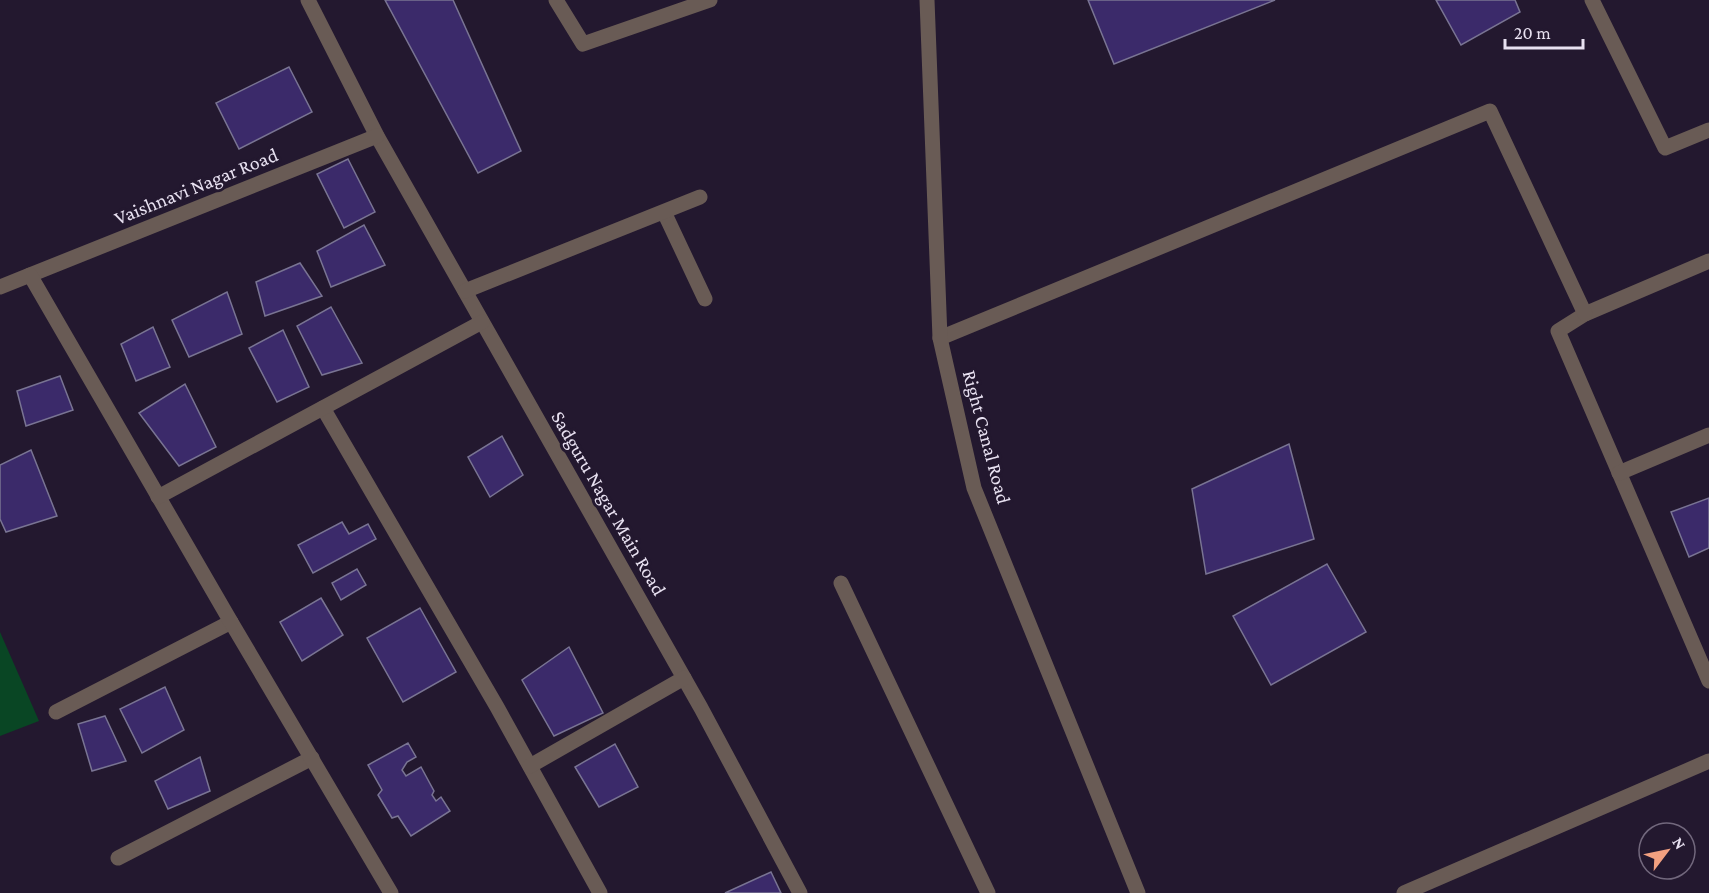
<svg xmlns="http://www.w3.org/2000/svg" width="1709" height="893" viewBox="0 0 1709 893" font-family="'Crimson Pro',serif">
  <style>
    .green { fill: #094624 }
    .building { fill: #3b2a6a; stroke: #797493; stroke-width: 1.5 }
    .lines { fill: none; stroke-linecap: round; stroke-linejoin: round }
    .service { stroke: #695b55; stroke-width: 15 }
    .minor { stroke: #695b55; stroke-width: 15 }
    .tertiary { stroke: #695b55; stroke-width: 15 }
    .labels { text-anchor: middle; stroke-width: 6; stroke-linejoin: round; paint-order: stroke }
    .street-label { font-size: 20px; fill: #e8e1f1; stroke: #23182f }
  </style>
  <rect width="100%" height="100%" fill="#23182f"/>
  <path class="green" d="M0,632L39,721L0,736Z"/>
  <g class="building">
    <path d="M385,0H453L521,151L478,173Z"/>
    <path d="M1088,0H1275L1114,64Z"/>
    <path d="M1436,0H1515L1520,12L1461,45Z"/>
    <path d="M289,67L312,112L239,149L216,103Z"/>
    <path d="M348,159L375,212L344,228L317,174Z"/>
    <path d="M364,225L385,265L331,287L317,251Z"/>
    <path d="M300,263L322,296L265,316L256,282Z"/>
    <path d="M227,292L242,334L189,357L172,320Z"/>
    <path d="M331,307L362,363L322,375L297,326Z"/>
    <path d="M153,327L170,367L136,381L121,344Z"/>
    <path d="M283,330L309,387L277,402L249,348Z"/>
    <path d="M60,376L73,410L26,426L17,391Z"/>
    <path d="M185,384L216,447L179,466L139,413Z"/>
    <path d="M502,436L523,475L490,497L468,457Z"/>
    <path d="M1289,444L1314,539L1206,574L1192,489Z"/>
    <path d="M31,450L57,516L6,532L0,519V465Z"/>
    <path d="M1709,498V548L1689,557L1671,512Z"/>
    <path d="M342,522L349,534L368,524L376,539L313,573L298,545Z"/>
    <path d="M1327,564L1366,632L1271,685L1233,616Z"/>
    <path d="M357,569L366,585L341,600L332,583Z"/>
    <path d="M321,598L343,635L302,661L280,622Z"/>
    <path d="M420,608L456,672L403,702L367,638Z"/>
    <path d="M569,647L603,713L554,736L522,680Z"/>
    <path d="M165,687L184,730L142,753L120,709Z"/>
    <path d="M105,716L126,761L92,771L78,724Z"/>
    <path d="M408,743L416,757L407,762L402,770L406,776L421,767L434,791L432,795L436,801L441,797L450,811L411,836L398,816L392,818L378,795L382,790L368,765Z"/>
    <path d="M615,744L638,787L599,807L575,767Z"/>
    <path d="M200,757L210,791L168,809L155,781Z"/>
    <path d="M771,872L781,893H725Z"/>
  </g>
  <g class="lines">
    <g class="service">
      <path d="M1592,0L1665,148L1709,130"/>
      <path d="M56,712L231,622"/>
      <path d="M118,858L312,758"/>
    </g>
    <g class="minor">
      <path d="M308,0L377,136L701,708L800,893"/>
      <path d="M556,0L583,44L710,0"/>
      <path d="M664,212L705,299"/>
      <path d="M1709,261L1585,314L1558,331L1709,681"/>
      <path d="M30,275L377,136"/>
      <path d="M0,287L30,275L231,622L391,893"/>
      <path d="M465,291L700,197"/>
      <path d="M940,338L1490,111L1585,314"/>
      <path d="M323,408L497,707L600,893"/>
      <path d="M1619,473L1709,435"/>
      <path d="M158,497L482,322"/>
      <path d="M841,583L988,893"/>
      <path d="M530,766L684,678"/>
      <path d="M1404,893L1709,761"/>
    </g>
    <path class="tertiary" d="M927,0L940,338L974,488L1138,893"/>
  </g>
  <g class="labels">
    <g class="street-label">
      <text transform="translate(196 186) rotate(-22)" y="7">Vaishnavi Nagar Road</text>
      <text transform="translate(987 437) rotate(75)" y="7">Right Canal Road</text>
      <text transform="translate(609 503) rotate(60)" y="7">Sadguru Nagar Main Road</text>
    </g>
  </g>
  <g transform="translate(1667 851) rotate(58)"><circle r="28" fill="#23182f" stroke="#72687d" stroke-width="1.5"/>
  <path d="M0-4.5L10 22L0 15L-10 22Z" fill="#f2a080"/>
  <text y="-9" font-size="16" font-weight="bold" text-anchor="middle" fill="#e8e1f1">N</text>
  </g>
  <path d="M1505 39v9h78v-9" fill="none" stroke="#e8e1f1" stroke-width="3"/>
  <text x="1514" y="39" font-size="18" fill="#e8e1f1" stroke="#23182f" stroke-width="4.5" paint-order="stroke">20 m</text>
</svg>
